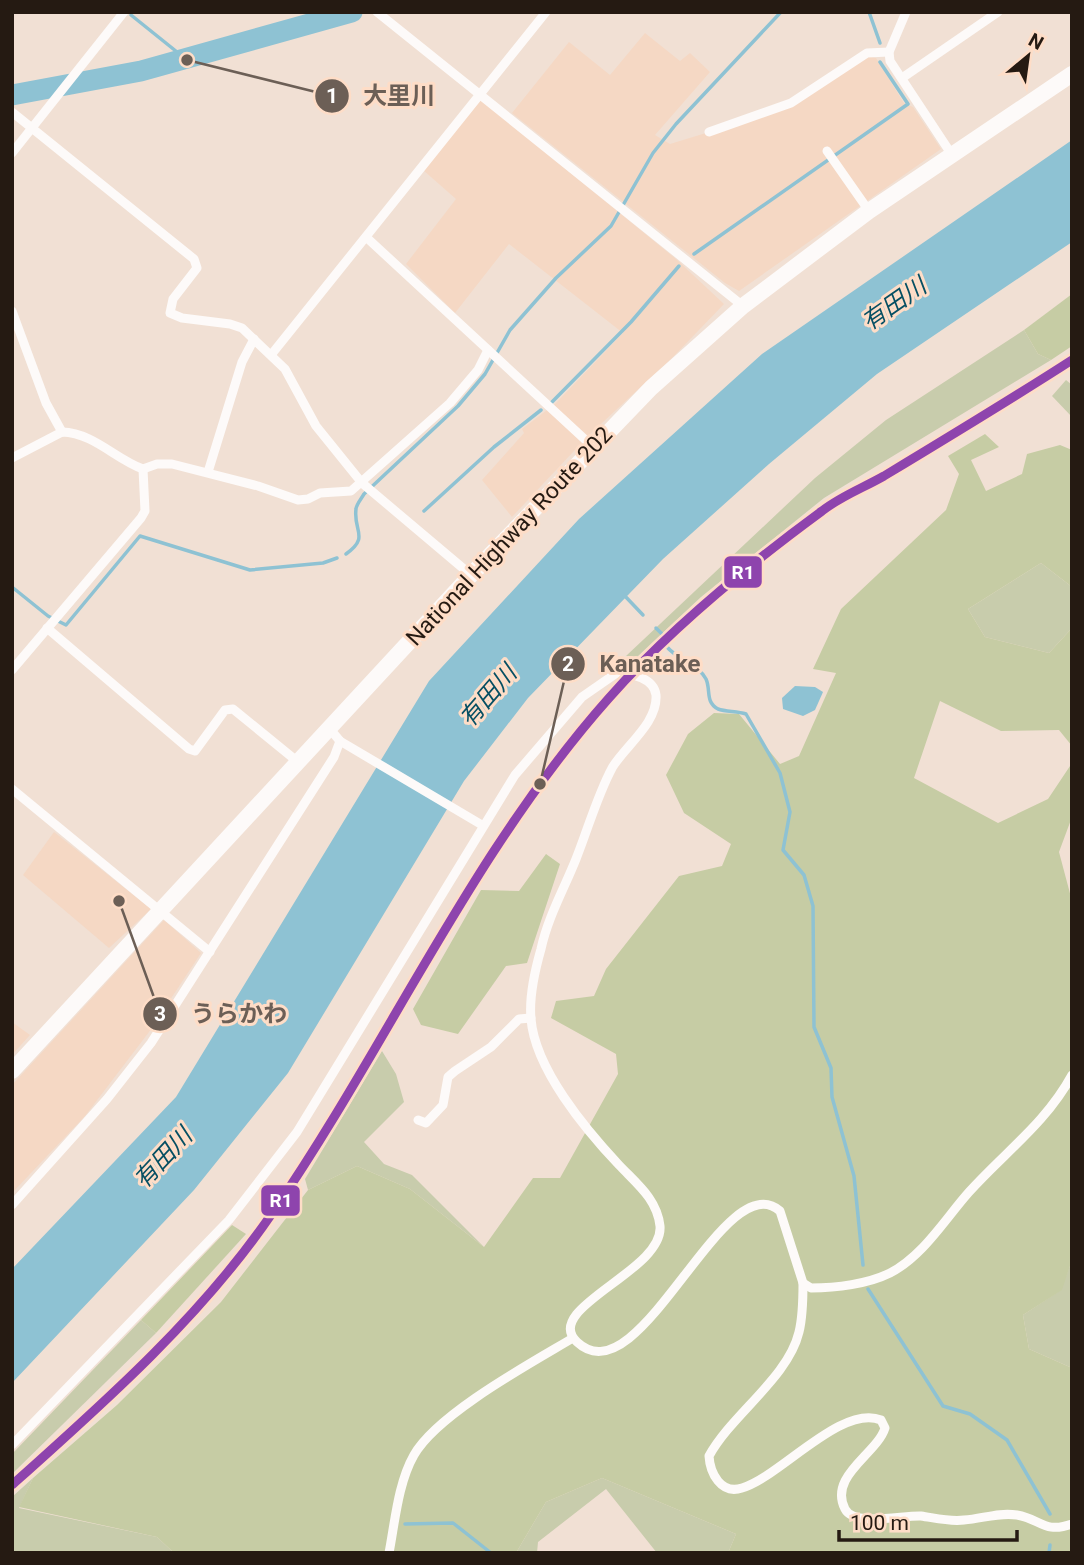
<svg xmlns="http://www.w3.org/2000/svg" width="1084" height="1565" viewBox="0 0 1084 1565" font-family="Roboto,'Noto Sans JP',sans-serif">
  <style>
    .built { fill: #f5d8c4 }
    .green { fill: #c8ccac }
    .forest { fill: #c6cca4 }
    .water { fill: #8ec2d3 }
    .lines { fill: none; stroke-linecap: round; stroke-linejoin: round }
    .stream { stroke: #8ec2d3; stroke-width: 3.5 }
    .river { stroke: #8ec2d3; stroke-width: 21 }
    .minor { stroke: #fdfaf9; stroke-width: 9 }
    .trunk { stroke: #fdfaf9; stroke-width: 16 }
    .rail-1-casing { stroke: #feddc7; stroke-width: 14 }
    .rail-1 { stroke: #8e44ad; stroke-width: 9 }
    .labels { text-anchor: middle; stroke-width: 6; stroke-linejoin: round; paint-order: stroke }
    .street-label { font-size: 23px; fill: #251a12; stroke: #feddc7 }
    .water-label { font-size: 24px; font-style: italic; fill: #064f63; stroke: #feddc7 }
    .leader { fill: none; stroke: #6c5f56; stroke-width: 2.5 }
    .callout-dot { fill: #6c5f56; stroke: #feddc7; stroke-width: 2.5 }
    .mark-label { font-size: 21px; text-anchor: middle; font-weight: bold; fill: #fff }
    .callout-label { font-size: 24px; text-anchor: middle; font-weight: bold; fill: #6c5f56; stroke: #feddc7; stroke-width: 6; stroke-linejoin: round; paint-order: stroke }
    .line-badge { stroke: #feddc7; stroke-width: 2.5 }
    .badge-label { font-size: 19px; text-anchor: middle; font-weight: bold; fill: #fff }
  </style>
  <rect width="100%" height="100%" fill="#f1e0d4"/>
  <g class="built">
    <path d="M645,33L680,61L690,53L710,72L655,135L670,144L791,107L867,56L876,58L904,103L913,107L941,149L739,291L725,283L512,113L569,42L610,75Z"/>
    <path d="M481,100L676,259L724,304L672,358L588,436L512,517L482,480L524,433L522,429L555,404L623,333L509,244L455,313L406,264L456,199L423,170Z"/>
    <path d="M54,832L151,909L109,948L23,875Z"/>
    <path d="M164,920L201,953L149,1032L85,1116L12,1193V1085Z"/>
    <path d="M12,1022L30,1035L12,1055Z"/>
  </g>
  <g class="green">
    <path d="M1024,330L1038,354L1051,360L824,498L701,597L637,657L626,656L815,478L886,420Z"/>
    <path d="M1066,380L1072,385V417L1052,396Z"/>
    <path d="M1041,563L1072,587V628L1049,653L985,637L968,609Z"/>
    <path d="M382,1051L396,1074L404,1102L364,1142L384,1164L412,1175L484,1247L410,1189L357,1166L308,1190L305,1179Z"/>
    <path d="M1072,1260V1368L1029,1349L1023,1315L1061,1290Z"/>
    <path d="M141,1320L156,1333L12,1474V1454Z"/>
    <path d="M33,1478L19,1508L157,1537L174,1553H12V1497Z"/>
    <path d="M602,1478L736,1534L728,1553H657L606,1489L538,1542L537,1553H516L546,1502Z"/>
  </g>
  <g class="forest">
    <path d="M1072,294V346L1051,360L1038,354L1024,330Z"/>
    <path d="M985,434L999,447L971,460L986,491L1022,474L1027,454L1060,445L1072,450V587L1041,563L968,609L985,637L1049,653L1072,628V746L1059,730L1001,731L940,701L914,778L998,823L1048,799L1072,763V817L1059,852L1072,901V1260L1062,1290L1023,1315L1029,1349L1072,1368V1553H728L736,1534L602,1478L546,1502L516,1553H174L157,1537L19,1507L33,1478L117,1405L221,1302L308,1190L357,1166L410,1189L484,1247L533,1178H560L618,1074L616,1054L551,1018L556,1001L594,996L606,969L679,876L722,866L731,844L684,813L666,775L688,734L714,713L739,714L780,764L799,756L836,673L813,669L841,609L946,510L959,474L948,456Z"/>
    <path d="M546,854L560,864L527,963L506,966L458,1034L421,1025L413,1009L481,890L519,891Z"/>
    <path d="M232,1225L246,1234L156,1333L141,1320Z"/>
  </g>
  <g class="water">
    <path d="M1072,140V242L877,374L769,464L663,559L528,698L464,781L288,1073L194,1190L12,1383V1269L176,1097L429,681L579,519L762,354Z"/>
    <path d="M795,686L815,687L823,692L815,710L803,716L783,709L782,698Z"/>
  </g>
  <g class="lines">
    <g class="stream">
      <path d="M869,12L880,43"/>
      <path d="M131,15L187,60"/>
      <path d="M694,254L908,104L880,62"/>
      <path d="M552,402L631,322L679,266"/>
      <path d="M424,511L494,447L541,410"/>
      <path d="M346,554C370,537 353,531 356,509C356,505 361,499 364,494L458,406L485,374L510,330L556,278L611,226L653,153L676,124L781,12"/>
      <path d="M12,587L48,616L66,625L140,536L250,570L323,563L337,558"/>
      <path d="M623,594L643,615"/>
      <path d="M656,628L662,634"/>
      <path d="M667,647C678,660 698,664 706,679C711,690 705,702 718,709C726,712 737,711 746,714L780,773L790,812L783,850L804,875L813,906L814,1027L831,1068L832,1097L854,1176L863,1265"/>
      <path d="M868,1289L943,1406L970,1414L1007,1440L1050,1514"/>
      <path d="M405,1524L453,1523L491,1553"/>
      <path d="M1049,1553L1050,1545"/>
    </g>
    <path class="river" d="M12,95L141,71L352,12"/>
    <g class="minor">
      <path d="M377,12L743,306"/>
      <path d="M906,12L889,52L890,61L952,155"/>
      <path d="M902,78L998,12"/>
      <path d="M12,112L194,259L197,268L173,299L170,313L182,318L230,324L242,328L285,369L316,426L362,483L471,575"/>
      <path d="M709,132L791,103L867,53L889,52"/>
      <path d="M827,151L869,211"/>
      <path d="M12,153L124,12"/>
      <path d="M366,237L592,446"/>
      <path d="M12,311L46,403L62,432"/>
      <path d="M271,355L546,12"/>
      <path d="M12,458L62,432C94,433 115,459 143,469L157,464H172L258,486L298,500L308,499L320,493L351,491L450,403L478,370L488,350"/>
      <path d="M208,472L242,362L254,339"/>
      <path d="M47,628L189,749L195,751L225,710L233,709L298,762"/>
      <path d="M12,670L141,518L145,511L143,469"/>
      <path d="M329,728L340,741L482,825"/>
      <path d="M12,789L210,952"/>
      <path d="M418,1120L426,1123L443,1105L448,1077L455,1071L491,1047L519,1019L531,1018"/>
      <path d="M12,1205L107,1099L151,1043L334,757L340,741"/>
      <path d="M803,1283C803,1299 803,1316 799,1332C788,1378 732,1414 709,1456C710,1473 721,1495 742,1488C780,1477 841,1404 881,1420L885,1428C877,1454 828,1476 845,1509C854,1527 903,1515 921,1516C935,1518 950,1522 964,1520C982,1519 998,1512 1017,1515C1041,1519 1044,1534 1072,1524"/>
      <path d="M12,1445L229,1220L297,1132L515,775L582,697L618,672C632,674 654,678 656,695C658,723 625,746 612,768C597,796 588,829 576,859C564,889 548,917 541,949C535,970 529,998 531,1019C535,1069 586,1130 619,1165C637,1184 657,1199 660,1226C664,1271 541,1308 577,1342C640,1401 723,1162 780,1211L803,1283L811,1288C836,1288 868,1284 890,1273C923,1256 945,1219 969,1192C1005,1152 1046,1123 1072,1075"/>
      <path d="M389,1553C395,1522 398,1483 414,1455C437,1414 531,1363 573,1338"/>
    </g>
    <path class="trunk" d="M12,1071L471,575L651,388L743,306L869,211L1072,74"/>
    <defs>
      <path id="rail-1" d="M12,1485C105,1402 203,1315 273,1212C389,1043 472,852 609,698C671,628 747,566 822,511C841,496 863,488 884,476C947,438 1010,400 1072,360"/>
    </defs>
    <use href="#rail-1" class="rail-1-casing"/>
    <use href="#rail-1" class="rail-1"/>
  </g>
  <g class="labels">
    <g class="street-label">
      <text transform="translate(509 536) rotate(-47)" y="8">National Highway Route 202</text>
    </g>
    <g class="water-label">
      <text transform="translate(894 304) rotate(-35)" y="8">有田川</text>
      <text transform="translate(488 696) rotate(-49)" y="8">有田川</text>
      <text transform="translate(163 1158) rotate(-47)" y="8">有田川</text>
    </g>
  </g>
  <path class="leader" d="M187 60L332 96M540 784L568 664M119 901L160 1014"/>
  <g class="callout-dot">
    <circle cx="187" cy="60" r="7"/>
    <circle cx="540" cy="784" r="7"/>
    <circle cx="119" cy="901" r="7"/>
    <circle cx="332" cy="96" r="18"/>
    <circle cx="568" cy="664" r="18"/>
    <circle cx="160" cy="1014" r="18"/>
  </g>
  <g class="mark-label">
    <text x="332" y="103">1</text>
    <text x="568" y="671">2</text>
    <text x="160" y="1021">3</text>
  </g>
  <g class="callout-label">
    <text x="399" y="104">大里川</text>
    <text x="650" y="672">Kanatake</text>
    <text x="239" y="1022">うらかわ</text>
  </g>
  <g class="line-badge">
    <rect x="723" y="555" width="40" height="34" rx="7" fill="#8e44ad"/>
    <rect x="260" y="1184" width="41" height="33" rx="7" fill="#8e44ad"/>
  </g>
  <g class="badge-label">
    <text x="743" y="579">R1</text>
    <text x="281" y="1207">R1</text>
  </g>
  <rect width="1084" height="1565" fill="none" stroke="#251a12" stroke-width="28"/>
  <g transform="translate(1028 56) rotate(29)" stroke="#feddc7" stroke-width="5" paint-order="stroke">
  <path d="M0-5L12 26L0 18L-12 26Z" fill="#251a12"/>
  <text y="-10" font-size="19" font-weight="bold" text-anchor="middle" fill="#251a12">N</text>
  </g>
  <path d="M839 1530v10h178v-10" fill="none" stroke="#251a12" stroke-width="3.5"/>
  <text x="850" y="1530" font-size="21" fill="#251a12" stroke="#feddc7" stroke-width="5" paint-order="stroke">100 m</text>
</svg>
